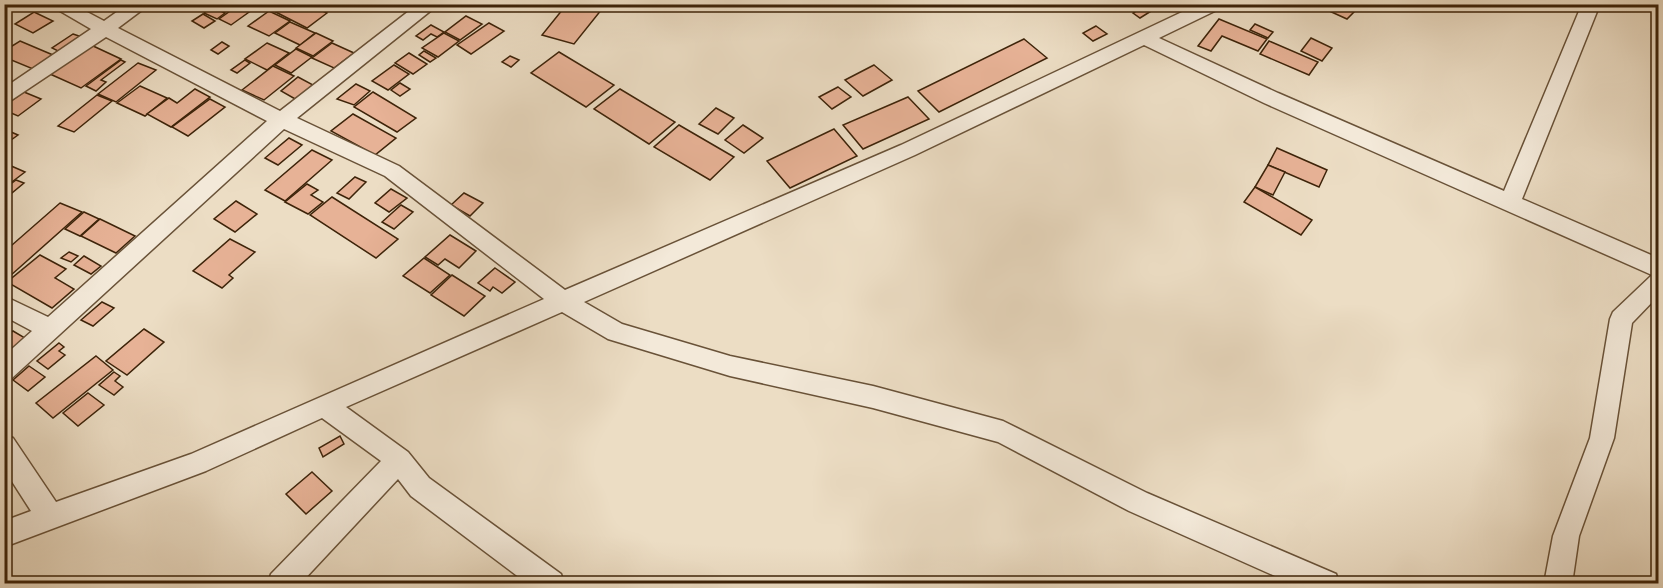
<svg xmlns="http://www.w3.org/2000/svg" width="1663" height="588" viewBox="0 0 1663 588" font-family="'Sorts Mill Goudy',serif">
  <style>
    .building { fill: #e7b296; stroke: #3d2309; stroke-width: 1.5 }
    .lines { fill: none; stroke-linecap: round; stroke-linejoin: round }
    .minor-casing { stroke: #695238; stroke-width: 3 }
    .minor { fill: #f3e9d9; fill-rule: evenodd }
  </style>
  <rect width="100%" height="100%" fill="#ecddc4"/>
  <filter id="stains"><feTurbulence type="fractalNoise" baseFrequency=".00333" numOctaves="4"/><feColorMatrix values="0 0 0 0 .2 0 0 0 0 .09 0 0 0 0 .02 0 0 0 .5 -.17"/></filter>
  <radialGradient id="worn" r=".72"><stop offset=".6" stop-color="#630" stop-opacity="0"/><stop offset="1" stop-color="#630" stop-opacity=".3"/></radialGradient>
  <g class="building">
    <path d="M240,4L259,5L231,25L219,19Z"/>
    <path d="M260,4H301L307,7L310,5L327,13L307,28Z"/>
    <path d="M567,4H606L574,44L542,35Z"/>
    <path d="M1147,4L1156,8L1140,18L1133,13Z"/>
    <path d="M1333,4H1350L1358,8L1347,19L1327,10Z"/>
    <path d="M212,7L225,13L217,19L204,13Z"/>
    <path d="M269,11L290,21L269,36L248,26Z"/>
    <path d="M34,12L53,21L33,33L15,24Z"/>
    <path d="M203,14L215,21L204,28L192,21Z"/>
    <path d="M466,16L482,24L460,40L445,32Z"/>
    <path d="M1219,19L1267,39L1258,51L1222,36L1211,51L1198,46Z"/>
    <path d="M290,22L315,33L300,45L275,33Z"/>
    <path d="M489,23L504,31L471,54L457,45Z"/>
    <path d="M1255,24L1273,32L1268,38L1250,30Z"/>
    <path d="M431,25L444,32L437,37L431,34L423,40L416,36Z"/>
    <path d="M1096,26L1107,34L1093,41L1083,33Z"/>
    <path d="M316,33L333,41L313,56L296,48Z"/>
    <path d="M444,33L459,41L438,57L422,48Z"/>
    <path d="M73,34L82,37L60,52L52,48Z"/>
    <path d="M1311,38L1332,48L1322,61L1301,51Z"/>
    <path d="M1024,39L1047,58L939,112L918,91Z"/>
    <path d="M20,41L53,55L33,69L4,57V51Z"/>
    <path d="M1269,41L1318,62L1309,75L1260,54Z"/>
    <path d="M222,42L229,46L218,54L211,50Z"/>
    <path d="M267,43L289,53L267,70L245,59Z"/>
    <path d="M332,43L354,53L334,68L312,58Z"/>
    <path d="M91,45L121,59L81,88L50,74Z"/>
    <path d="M296,49L312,57L291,73L275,65Z"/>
    <path d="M424,51L436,58L430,62L419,55Z"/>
    <path d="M559,52L614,85L586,107L531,73Z"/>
    <path d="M409,53L427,64L413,74L395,63Z"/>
    <path d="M510,56L519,60L511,67L502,62Z"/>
    <path d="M121,60L125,62L101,80L106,82L96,91L86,86Z"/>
    <path d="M245,60L250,63L237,73L231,70Z"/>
    <path d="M138,63L156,70L116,102L98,94Z"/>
    <path d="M394,65L409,74L388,90L372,81Z"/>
    <path d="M874,65L892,80L863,96L845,80Z"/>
    <path d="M273,66L294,76L264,100L242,90Z"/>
    <path d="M298,77L315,86L297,100L281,91Z"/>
    <path d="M400,83L410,89L400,96L391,90Z"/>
    <path d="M356,84L370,91L354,105L337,99Z"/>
    <path d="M140,86L167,98L145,116L117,103Z"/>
    <path d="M838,87L851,97L832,109L819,97Z"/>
    <path d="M195,89L210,97L171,127L147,114L169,98L177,103Z"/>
    <path d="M620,89L675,122L649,144L594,109Z"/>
    <path d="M24,92L41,99L18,116L4,110V106Z"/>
    <path d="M373,92L416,118L397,132L354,107Z"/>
    <path d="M97,95L112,101L74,132L58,126Z"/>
    <path d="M908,97L929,119L863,149L843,125Z"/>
    <path d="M210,99L225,107L188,136L172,127Z"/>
    <path d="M716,108L734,118L718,134L699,124Z"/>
    <path d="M353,114L396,138L375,155L331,131Z"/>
    <path d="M679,125L734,157L710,180L654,147Z"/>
    <path d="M743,125L763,138L744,153L725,140Z"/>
    <path d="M4,129L18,135L4,145Z"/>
    <path d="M834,129L857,156L790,188L767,161Z"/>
    <path d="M289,138L302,145L278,165L265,158Z"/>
    <path d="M1277,148L1327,170L1319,187L1268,165Z"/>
    <path d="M312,150L332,160L285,201L265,190Z"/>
    <path d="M9,165L25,172L4,188V168Z"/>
    <path d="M1268,165L1285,172L1273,195L1255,187Z"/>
    <path d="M355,177L366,182L349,199L337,193Z"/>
    <path d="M16,180L24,183L7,197L4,195V189Z"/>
    <path d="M307,184L318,190L311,195L323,202L308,214L285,202Z"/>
    <path d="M1255,187L1312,220L1301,235L1244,202Z"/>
    <path d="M391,189L407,198L389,212L375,203Z"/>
    <path d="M464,193L483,203L470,216L451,205Z"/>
    <path d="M332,197L398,239L376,258L310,215Z"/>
    <path d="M236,201L257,214L235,232L214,219Z"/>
    <path d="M60,203L82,212L10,276L4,274V252Z"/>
    <path d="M401,205L413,212L394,229L382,222Z"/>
    <path d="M84,212L99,219L80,236L65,229Z"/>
    <path d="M100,219L135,236L116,253L81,236Z"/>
    <path d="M450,235L476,251L459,268L445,259L438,265L425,257Z"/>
    <path d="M230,239L255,252L229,275L233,278L222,288L193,271Z"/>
    <path d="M69,252L78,256L71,262L61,258Z"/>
    <path d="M40,255L66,269L55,278L74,289L52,308L7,282Z"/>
    <path d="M84,256L101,266L91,274L74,265Z"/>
    <path d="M424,258L450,275L430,293L403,276Z"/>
    <path d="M495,268L515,282L502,293L493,287L490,291L478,283Z"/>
    <path d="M452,275L485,296L464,316L431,295Z"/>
    <path d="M102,302L114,308L93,326L81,320Z"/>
    <path d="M144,329L164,342L127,375L106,361Z"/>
    <path d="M13,331L25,338L4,356V338Z"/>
    <path d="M59,343L64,347L59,351L65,355L48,369L37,361Z"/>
    <path d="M96,356L113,370L53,418L36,403Z"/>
    <path d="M29,366L45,377L28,391L13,380Z"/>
    <path d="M114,372L120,376L115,381L123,387L114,395L99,385Z"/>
    <path d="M88,393L104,405L78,426L63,413Z"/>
    <path d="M340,436L344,444L323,457L319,448Z"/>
    <path d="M312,472L332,491L306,514L286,494Z"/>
  </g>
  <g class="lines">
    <defs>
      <path id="minor" d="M48,4H72L104,21L128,4H150L118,28L280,111L418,4H439L297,118L399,166L565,290L901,145L1199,4H1224L1221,8L1159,38L1278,93L1504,191L1582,4H1600L1522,199L1658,258V296L1632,323L1614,438L1579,536L1572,584H1544L1553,536L1590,438L1610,319L1613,312L1652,275L1264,103L1144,45L915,155L584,302L622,324L730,356L873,386L1003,421L1147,493L1336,574L1339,584H1293L1129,511L998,442L873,408L730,376L608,339L562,312L346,407L408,452L429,478L561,574L564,584H528L411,496L398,479L300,584H268L271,574L381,461L322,418L206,471L4,547V521L31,511L4,469V435L13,438L56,502L191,454L544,299L385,176L284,129L12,378L4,381V356L32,331L4,316V296L48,317L267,121L106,37L4,105V88L91,29Z"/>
    </defs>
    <use href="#minor" class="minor-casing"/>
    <use href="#minor" class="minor"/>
  </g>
  <rect width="1663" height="588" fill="none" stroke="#ecddc4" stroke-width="24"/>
  <rect x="6" y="6" width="1651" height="576" fill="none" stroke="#3d2309" stroke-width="3"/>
  <rect x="12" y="12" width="1639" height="564" fill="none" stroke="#3d2309" stroke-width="1.5"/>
  <rect width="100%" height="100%" filter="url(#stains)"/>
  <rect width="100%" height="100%" fill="url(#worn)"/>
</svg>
